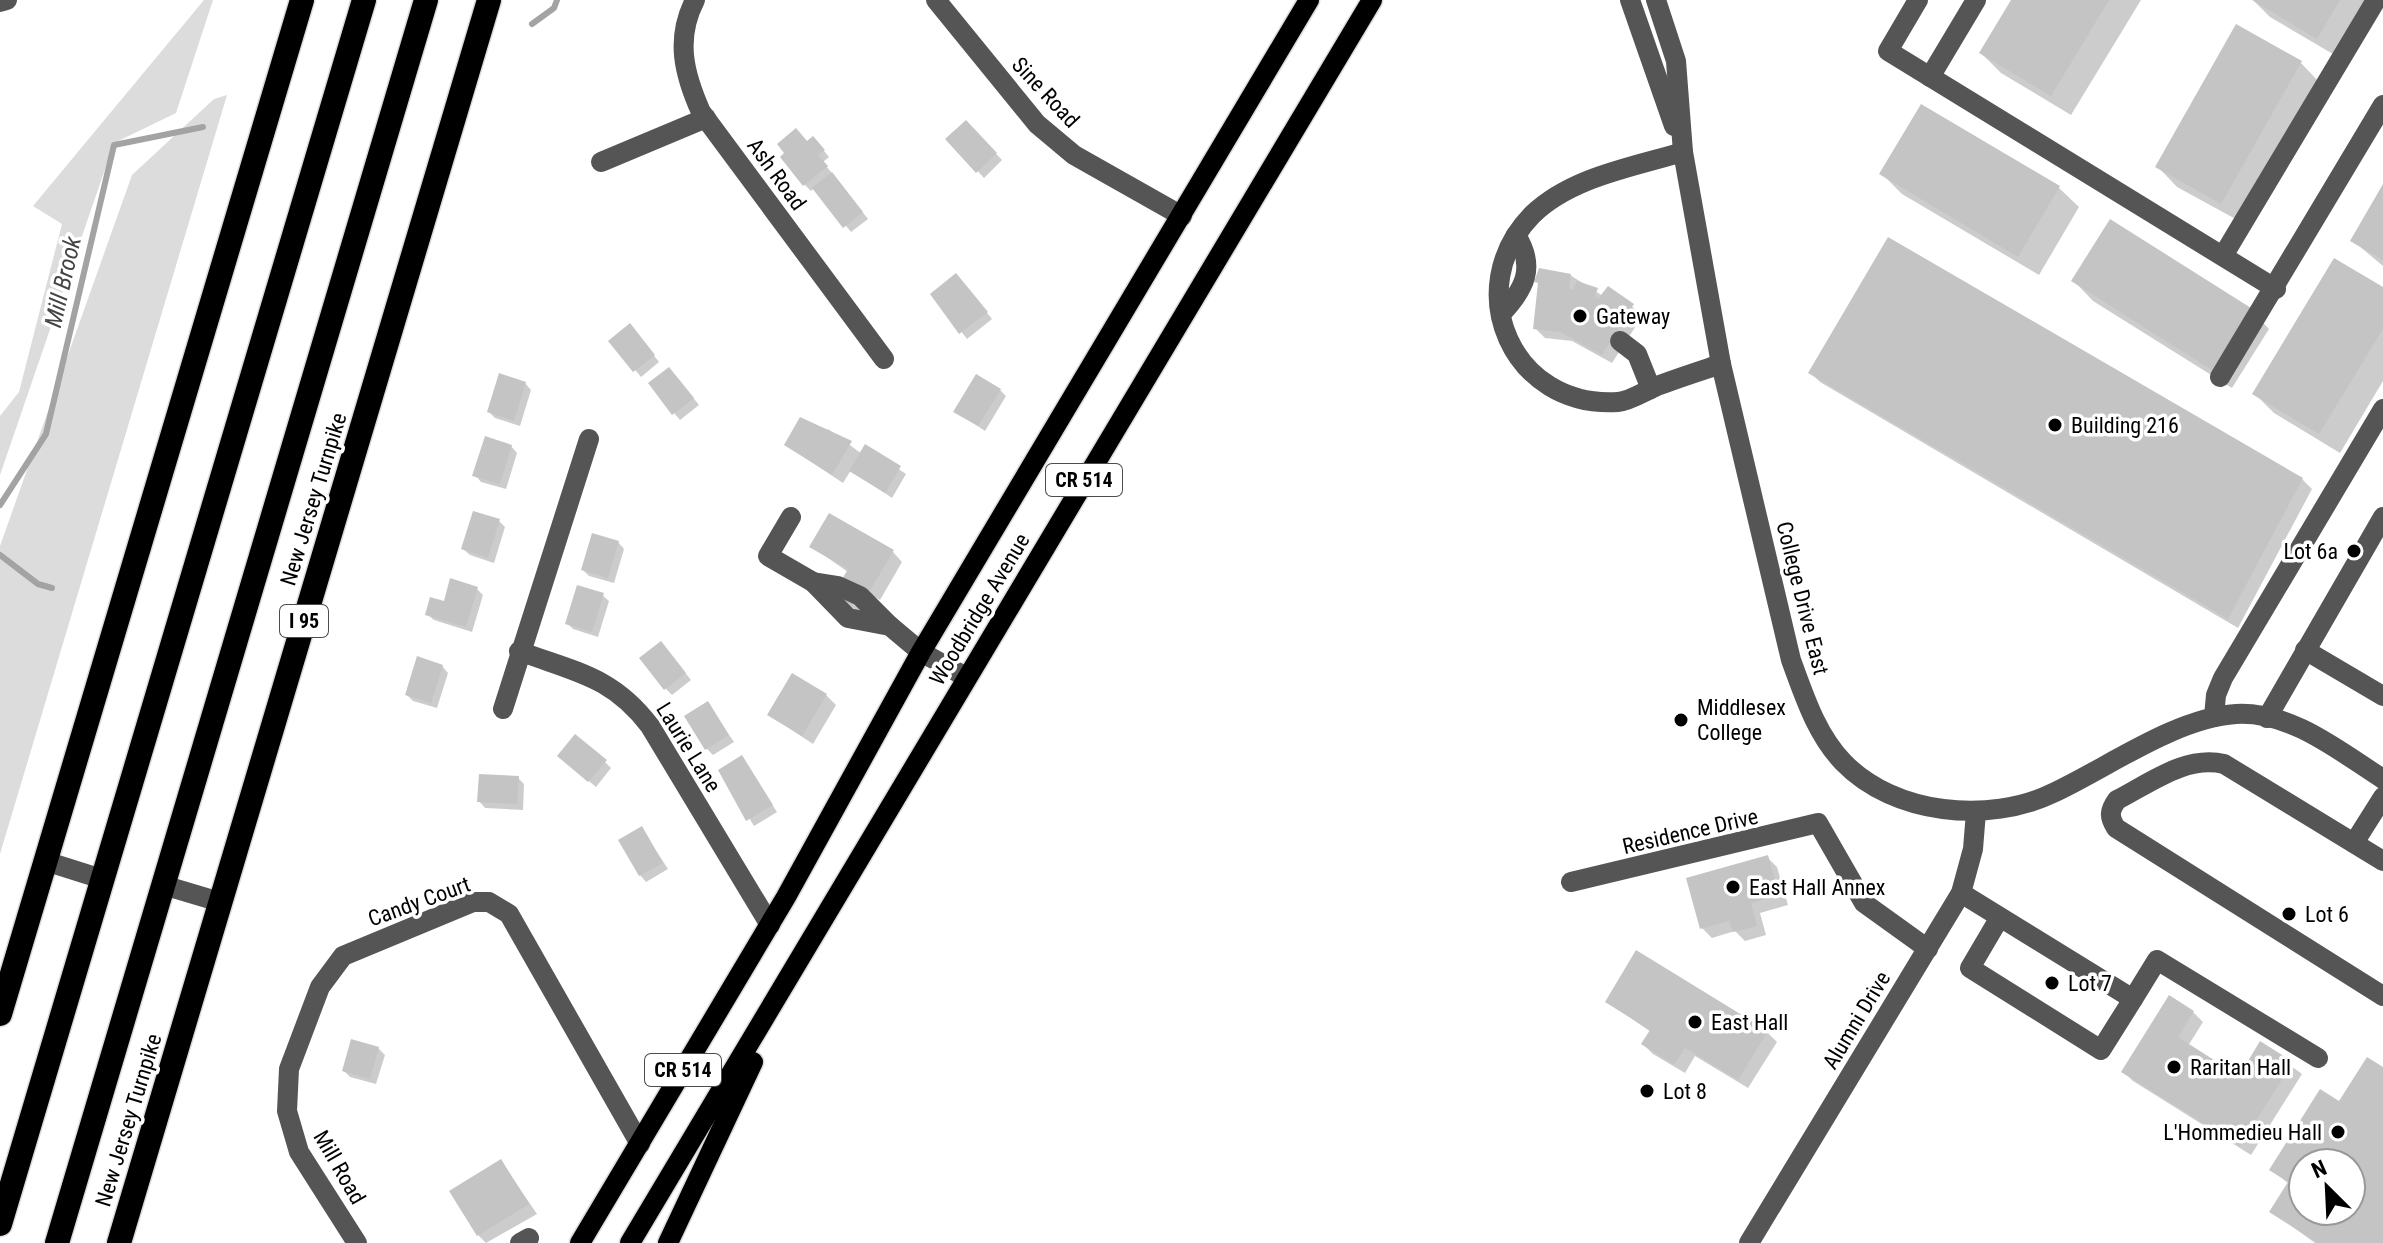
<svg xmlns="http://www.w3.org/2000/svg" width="2383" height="1243" viewBox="0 0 2383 1243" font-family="'Roboto Condensed',sans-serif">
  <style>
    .green { fill: #dcdcdc }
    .shadow { fill: #0003; fill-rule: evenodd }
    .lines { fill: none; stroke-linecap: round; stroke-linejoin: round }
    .stream { stroke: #a3a3a3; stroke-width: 6 }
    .building { fill: #c4c4c4; fill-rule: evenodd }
    .major-casing { stroke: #dbdbdb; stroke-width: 23 }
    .highway-casing { stroke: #dbdbdb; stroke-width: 27 }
    .minor { stroke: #555; stroke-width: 20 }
    .major { stroke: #000; stroke-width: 20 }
    .highway { stroke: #000; stroke-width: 24 }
    .poi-dot { fill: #000; stroke: #fff; stroke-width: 3 }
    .labels { text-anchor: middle; stroke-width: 7; stroke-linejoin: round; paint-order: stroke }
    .shield { fill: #fff; stroke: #4c4c4c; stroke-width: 2 }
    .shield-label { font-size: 20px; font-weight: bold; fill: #000 }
    .street-label { font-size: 22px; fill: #000; stroke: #fff }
    .poi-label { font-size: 22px; fill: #000; stroke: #fff; text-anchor: start }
    .water-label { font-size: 24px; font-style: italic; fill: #444; stroke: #fff }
  </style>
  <rect width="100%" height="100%" fill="#fff"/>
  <g class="green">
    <path d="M204,0H213L176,113L114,143L0,475V416L19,392L62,224L33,206Z"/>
    <path d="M227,95L0,854V546L132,175L214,99Z"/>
  </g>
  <g class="shadow">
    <path d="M2013,0H2141L2071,115L2001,73L1981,53Z"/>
    <path d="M2253,0H2371L2338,57L2270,17Z"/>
    <path d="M2301,63L2320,83L2241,222L2177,187L2158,167Z"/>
    <path d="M1922,107L2059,188L2079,207L2039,275L1902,194L1882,174Z"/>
    <path d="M966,122L1002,160L984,178L948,139Z"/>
    <path d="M807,143L819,145L829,157L823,162L868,219L851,232L814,188L811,191L804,184Z"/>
    <path d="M2383,188V266L2352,240Z"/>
    <path d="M1570,275L1603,296L1608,289L1643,315L1612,363L1572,341L1545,338L1535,328Z"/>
    <path d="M2074,281L2250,309L2269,329L2232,388L2093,301Z"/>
    <path d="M962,282L992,319L967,339L933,295Z"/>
    <path d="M2383,289V381L2340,453L2274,413L2254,393Z"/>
    <path d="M636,332L659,362L641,377L611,341Z"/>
    <path d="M1810,372L2302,479L2312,489L2238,628L1820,382Z"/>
    <path d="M675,375L699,405L680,420L674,413Z"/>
    <path d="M525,383L531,390L520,426L495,418L489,412Z"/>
    <path d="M1000,390L1006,396L985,431L955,411Z"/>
    <path d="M828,429L862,454L866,447L906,474L892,498L851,470L843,483L786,445L825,433Z"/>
    <path d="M511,446L517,453L506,489L481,482L475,475Z"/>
    <path d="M499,521L505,527L494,563L470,555L463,549Z"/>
    <path d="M618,542L624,549L614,583L589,576L583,570Z"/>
    <path d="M812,547L893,552L902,562L880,600L873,596L860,620L842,610L848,572Z"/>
    <path d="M476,588L483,595L472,632L434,620L427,614Z"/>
    <path d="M602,595L609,601L598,637L573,629L567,623Z"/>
    <path d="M667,650L691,680L672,695L666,689Z"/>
    <path d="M442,666L448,673L437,708L413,701L407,695Z"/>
    <path d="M826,695L836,705L813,744L769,715Z"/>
    <path d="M707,703L734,742L713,755L707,749Z"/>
    <path d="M742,758L777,812L754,826L720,770Z"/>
    <path d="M566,762H605L611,768L596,787Z"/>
    <path d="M518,778L524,784L523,810L485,808L479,801Z"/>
    <path d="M642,829L668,869L646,882L640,875Z"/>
    <path d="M1767,857L1777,867L1788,905L1760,913L1766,935L1745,941L1735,931L1712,938L1702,928Z"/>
    <path d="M1607,1002L1767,1032L1777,1042L1748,1088L1695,1056L1685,1073L1653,1054L1643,1044L1651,1032Z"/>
    <path d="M2193,1012L2203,1022L2188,1046L2239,1078L2261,1044L2302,1074L2251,1155L2133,1081L2123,1071Z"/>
    <path d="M378,1048L385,1055L376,1084L350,1077L344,1071Z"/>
    <path d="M2383,1069V1243H2315L2272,1212L2289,1184L2271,1169L2339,1104ZM2303,1163H2351V1211H2303Z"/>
    <path d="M501,1161L537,1214L486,1243L478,1235Z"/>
  </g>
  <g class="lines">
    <g class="stream">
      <path d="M532,24L554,8L557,0"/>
      <path d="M0,505L46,434L114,145L203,127"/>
      <path d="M0,555L38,584L52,588"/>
    </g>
  </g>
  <g class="building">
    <path d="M2011,0H2109L2051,96L1979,53Z"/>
    <path d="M2252,0H2340L2317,39Z"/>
    <path d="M2236,24L2302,61L2221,204L2155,167Z"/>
    <path d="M1921,104L2060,186L2018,257L1879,174Z"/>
    <path d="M966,120L997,153L976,173L945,139Z"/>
    <path d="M796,128L807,141L813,136L825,150L818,155L828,166L803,186L780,157L784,153L777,144Z"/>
    <path d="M832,172L863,212L843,228L812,188Z"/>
    <path d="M2383,184V260L2350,241Z"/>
    <path d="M2110,219L2251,308L2212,370L2071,281Z"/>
    <path d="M1888,237L2303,478L2228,619L1808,373Z"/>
    <path d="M2334,258L2383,287V329L2319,434L2252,394Z"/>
    <path d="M1539,268L1571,274L1569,288L1573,290L1577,281L1598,288L1595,296L1598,299L1608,286L1634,304L1602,355L1560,332L1533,329L1538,283L1534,282Z"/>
    <path d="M956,273L988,312L959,334L930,294Z"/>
    <path d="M630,323L655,355L633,372L608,341Z"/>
    <path d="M669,367L694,398L672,415L648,383Z"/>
    <path d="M499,373L526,382L514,421L487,412Z"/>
    <path d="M976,374L1001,389L978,426L953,412Z"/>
    <path d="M800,417L852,441L832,475L784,445Z"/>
    <path d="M485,436L512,445L500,484L472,476Z"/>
    <path d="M865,444L901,466L885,493L849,471Z"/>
    <path d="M473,511L500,519L488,558L461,549Z"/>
    <path d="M829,513L894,550L869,592L863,588L849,611L830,600L848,569L809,547Z"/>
    <path d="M592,533L619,541L608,578L581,570Z"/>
    <path d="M450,578L478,587L466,627L425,615L430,597L444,601Z"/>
    <path d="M577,585L604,593L592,632L565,624Z"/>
    <path d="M661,641L686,673L664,690L639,658Z"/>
    <path d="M417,656L443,665L431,703L405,695Z"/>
    <path d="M792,673L827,694L802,736L767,715Z"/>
    <path d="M708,701L729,735L705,750L684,716Z"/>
    <path d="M575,734L607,760L588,782L557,756Z"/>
    <path d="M742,755L773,805L746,821L718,770Z"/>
    <path d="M479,774L519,776L517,804L477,802Z"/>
    <path d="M642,826L663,863L639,876L618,840Z"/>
    <path d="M1768,855L1779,895L1751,903L1757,926L1733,932L1729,921L1700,929L1686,878Z"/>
    <path d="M1636,950L1768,1031L1738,1080L1685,1048L1674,1065L1641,1044L1650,1030L1605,1002Z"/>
    <path d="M2169,995L2194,1011L2178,1037L2239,1076L2260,1041L2293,1062L2240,1146L2121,1072Z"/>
    <path d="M351,1039L379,1047L370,1079L342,1071Z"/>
    <path d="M2367,1057L2383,1067V1243H2318L2269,1212L2288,1182L2269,1170L2320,1089L2339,1101ZM2303,1163H2351V1211H2303Z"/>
    <path d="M501,1159L529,1204L477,1236L449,1191Z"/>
  </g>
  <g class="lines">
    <defs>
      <g id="major">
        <path d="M580,1243L786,897L921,652L1309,0"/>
        <path d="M630,1243L1372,0"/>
        <path d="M668,1243L753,1062"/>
      </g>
      <g id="highway">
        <path d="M0,1014L302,0"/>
        <path d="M0,1224L364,0"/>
        <path d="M57,1243L426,0"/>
        <path d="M119,1243L489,0"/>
      </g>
    </defs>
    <use href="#major" class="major-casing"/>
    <use href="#highway" class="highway-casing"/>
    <g class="minor">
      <path d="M695,0C675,39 684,74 701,112L884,359"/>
      <path d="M936,0L1037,124L1074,155L1182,216"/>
      <path d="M1630,0L1674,126"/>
      <path d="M1656,0L1676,61L1683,152L1721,364L1791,660C1804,695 1816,734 1843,762C1894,815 1989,824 2053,793C2107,768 2175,718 2236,714C2291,711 2339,751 2383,779"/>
      <path d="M1918,0L1888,51L2276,289"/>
      <path d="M0,2L7,0"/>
      <path d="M1930,77L1976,0"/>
      <path d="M1683,152C1633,167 1571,177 1532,215C1460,289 1512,409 1618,402C1630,401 1645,391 1657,386C1678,378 1700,371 1721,364"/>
      <path d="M601,162L706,118"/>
      <path d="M2223,256L2376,0"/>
      <path d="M1501,314C1525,289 1536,267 1516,235"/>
      <path d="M1620,341L1637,354L1651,389"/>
      <path d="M2220,377L2383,105"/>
      <path d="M791,517L768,556L813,582L838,586L860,596L890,626"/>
      <path d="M813,582L848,618L890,626L921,652L966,677"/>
      <path d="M2305,650L2383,696"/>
      <path d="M519,651C575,672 612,676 650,726L770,925"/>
      <path d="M503,709L589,439"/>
      <path d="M2214,717L2216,695L2223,678L2383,409"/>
      <path d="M2267,718L2383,517"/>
      <path d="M2354,843L2383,797"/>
      <path d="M45,861L102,879"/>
      <path d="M2383,861L2224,764C2186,755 2150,783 2117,800C2109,811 2109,817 2116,828L2383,996"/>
      <path d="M1571,882L1818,823L1864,903L1928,949"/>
      <path d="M163,885L220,902"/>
      <path d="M1961,893L2133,999L2101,1050L1970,968L2000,917"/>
      <path d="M2133,999L2157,960L2318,1058"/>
      <path d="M357,1243L299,1152L287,1111L289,1069L320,987L343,956L473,902H489L509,914L640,1144"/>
      <path d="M520,1243L529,1238"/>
      <path d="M1749,1243L1961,893L1973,849L1976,812"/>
    </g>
    <use href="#major" class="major"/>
    <use href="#highway" class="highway"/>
  </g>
  <g class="poi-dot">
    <circle cx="1580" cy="316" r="8"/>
    <circle cx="2055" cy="425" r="8"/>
    <circle cx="2354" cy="551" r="8"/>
    <circle cx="1681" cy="720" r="8"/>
    <circle cx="1733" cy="887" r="8"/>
    <circle cx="2289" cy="914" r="8"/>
    <circle cx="2052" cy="983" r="8"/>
    <circle cx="1695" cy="1022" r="8"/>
    <circle cx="2174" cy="1067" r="8"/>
    <circle cx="1647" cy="1091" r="8"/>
    <circle cx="2338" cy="1132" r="8"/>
  </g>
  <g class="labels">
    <g class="shield">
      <rect x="1046" y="464" width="76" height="32" rx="6"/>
      <rect x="280" y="605" width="48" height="32" rx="6"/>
      <rect x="645" y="1054" width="76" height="32" rx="6"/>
    </g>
    <g class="shield-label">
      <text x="1084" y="487">CR 514</text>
      <text x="304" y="628">I 95</text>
      <text x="683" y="1077">CR 514</text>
    </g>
    <g class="street-label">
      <text transform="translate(1046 92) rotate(47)" y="8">Sine Road</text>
      <text transform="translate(777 174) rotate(54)" y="8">Ash Road</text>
      <text transform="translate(313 499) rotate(-73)" y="8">New Jersey Turnpike</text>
      <text transform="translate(1803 598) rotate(76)" y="8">College Drive East</text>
      <text transform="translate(979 609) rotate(-59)" y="8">Woodbridge Avenue</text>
      <text transform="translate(689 747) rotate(58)" y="8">Laurie Lane</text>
      <text transform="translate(1690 831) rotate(-13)" y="8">Residence Drive</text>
      <text transform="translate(419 901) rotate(-20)" y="8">Candy Court</text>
      <text transform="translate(1856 1020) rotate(-59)" y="8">Alumni Drive</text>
      <text transform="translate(128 1120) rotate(-73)" y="8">New Jersey Turnpike</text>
      <text transform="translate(340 1167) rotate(60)" y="8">Mill Road</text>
    </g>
    <g class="poi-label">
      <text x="1596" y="324">Gateway</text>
      <text x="2071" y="433">Building 216</text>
      <text x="2338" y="559" text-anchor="end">Lot 6a</text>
      <text x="1697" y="715">Middlesex<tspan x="1697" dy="25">College</tspan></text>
      <text x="1749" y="895">East Hall Annex</text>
      <text x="2305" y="922">Lot 6</text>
      <text x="2068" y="991">Lot 7</text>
      <text x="1711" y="1030">East Hall</text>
      <text x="2190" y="1075">Raritan Hall</text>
      <text x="1663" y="1099">Lot 8</text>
      <text x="2322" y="1140" text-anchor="end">L'Hommedieu Hall</text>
    </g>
    <g class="water-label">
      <text transform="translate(63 282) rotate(-77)" y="8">Mill Brook</text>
    </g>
  </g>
  <g transform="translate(2327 1187) rotate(336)"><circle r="38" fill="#ffffff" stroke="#999999" stroke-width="2"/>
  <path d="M0-6L14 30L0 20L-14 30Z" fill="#000000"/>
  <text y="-12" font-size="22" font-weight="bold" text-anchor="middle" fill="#000000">N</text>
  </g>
</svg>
